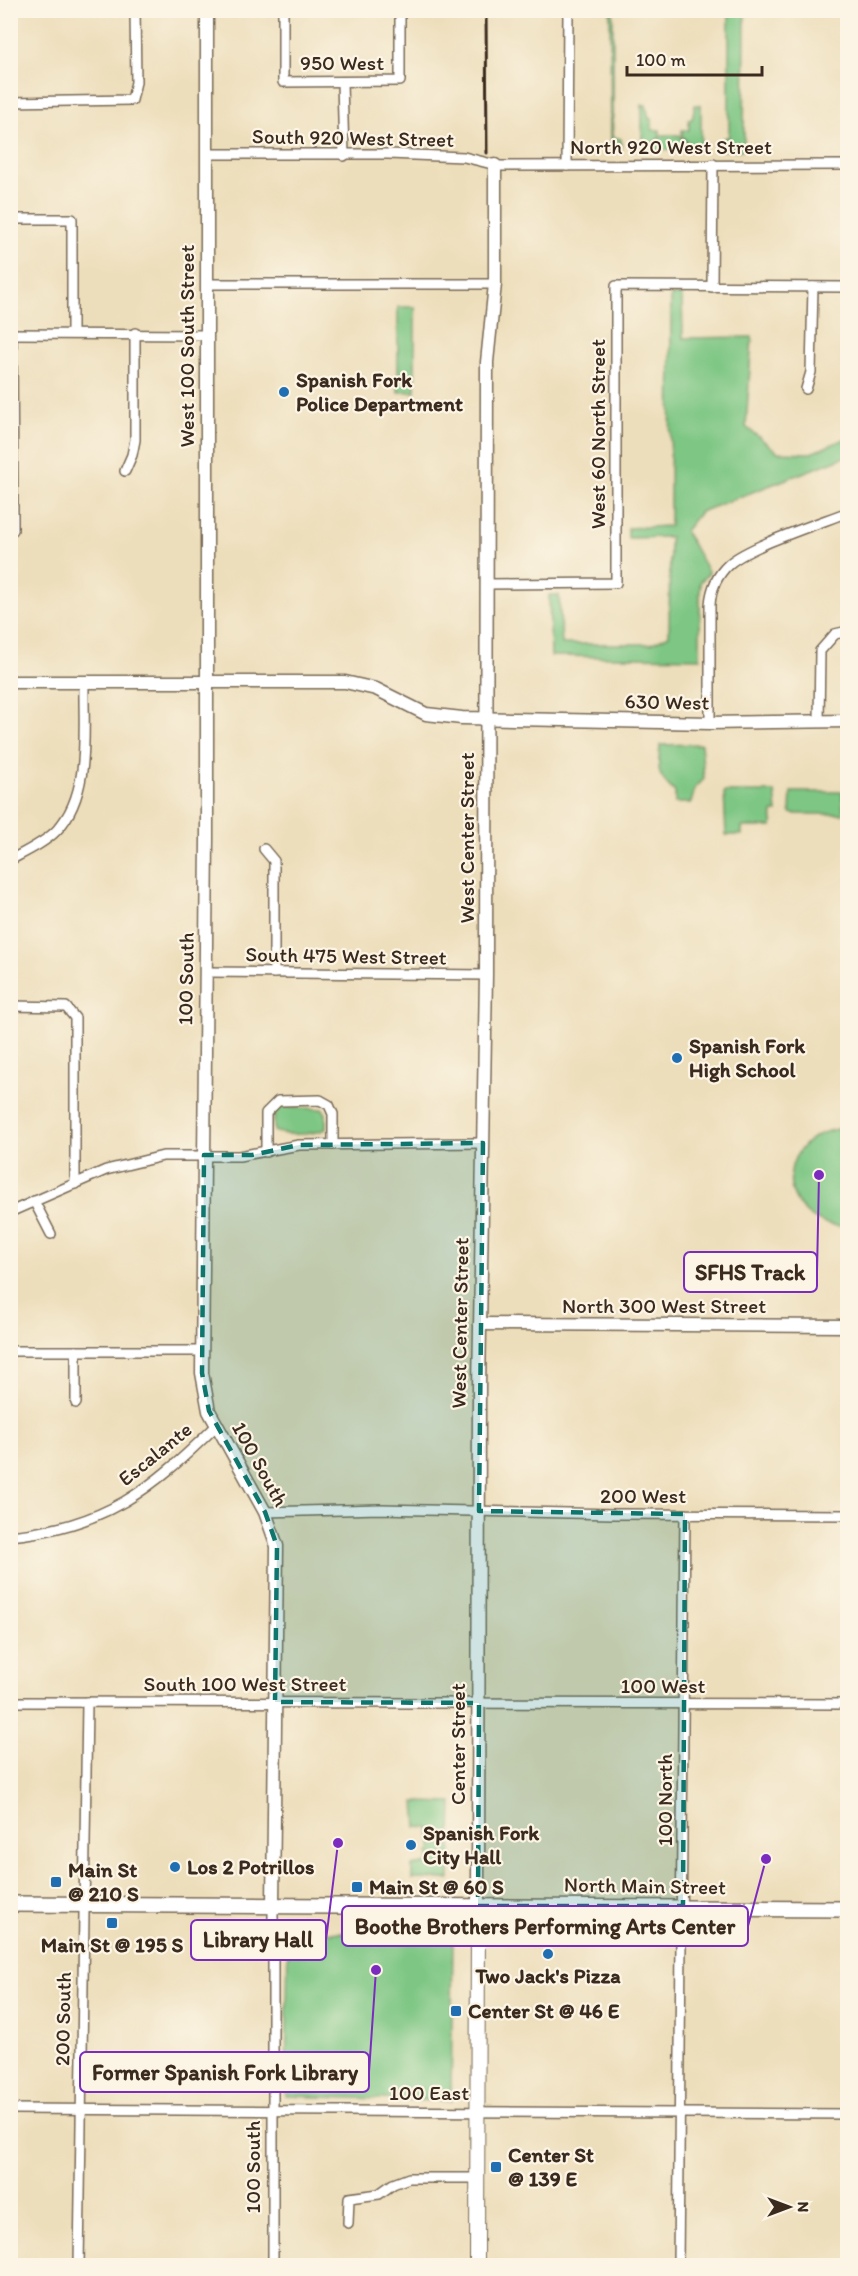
<svg xmlns="http://www.w3.org/2000/svg" width="858" height="2276" viewBox="0 0 858 2276" font-family="Itim,sans-serif">
  <style>
    .green { fill: #7dc683; stroke: #5c7850; stroke-width: 1.5 }
    .lines { fill: none; stroke-linecap: round; stroke-linejoin: round }
    .minor-casing { stroke: #796955; stroke-width: 12 }
    .tertiary-casing { stroke: #796955; stroke-width: 15 }
    .secondary-casing { stroke: #796955; stroke-width: 16 }
    .primary-casing { stroke: #796955; stroke-width: 18 }
    .minor { stroke: #fff; stroke-width: 9 }
    .tertiary { stroke: #fff; stroke-width: 12 }
    .secondary { stroke: #fff; stroke-width: 14 }
    .primary { stroke: #fff; stroke-width: 15 }
    .rail { stroke: #3b2a1e; stroke-width: 3 }
    .marked { fill: #0f766e; fill-opacity: 0.2; stroke: #0f766e; stroke-width: 4.5; stroke-dasharray: 12 8; stroke-linejoin: round }
    .poi-dot { fill: #1f6fb2; stroke: #fcf5e5; stroke-width: 2 }
    .labels { text-anchor: middle; stroke-width: 4.5; stroke-linejoin: round; paint-order: stroke }
    .street-label { font-size: 21px; fill: #3b2a1e; stroke: #fcf5e5 }
    .poi-label { font-size: 21px; font-weight: bold; fill: #3b2a1e; stroke: #fcf5e5; text-anchor: start }
    .leader { fill: none; stroke: #7b2cbf; stroke-width: 2 }
    .callout-dot { fill: #7b2cbf; stroke: #fcf5e5; stroke-width: 2 }
    .callout { fill: #fcf5e5; stroke: #7b2cbf; stroke-width: 2 }
    .callout-label { font-size: 22px; text-anchor: middle; font-weight: bold; fill: #3b2a1e }
  </style>
  <rect width="100%" height="100%" fill="#fcf5e5"/>
  <filter id="ink" filterUnits="userSpaceOnUse"><feTurbulence type="fractalNoise" baseFrequency=".0167" numOctaves="2"/><feDisplacementMap in="SourceGraphic" scale="12" xChannelSelector="R" yChannelSelector="G"/><feConvolveMatrix kernelMatrix="1 2 1 2 8 2 1 2 1" color-interpolation-filters="sRGB"/></filter>
  <filter id="wash" filterUnits="userSpaceOnUse"><feTurbulence type="fractalNoise" baseFrequency=".008" numOctaves="4" result="noise"/><feDisplacementMap in="SourceGraphic" scale="24" xChannelSelector="R" yChannelSelector="G"/><feGaussianBlur stdDeviation="1.35" result="paint"/><feColorMatrix in="noise" values="0 0 0 0 0 0 0 0 0 0 0 0 0 0 0 0 0 1.4 0 .05"/><feComposite in="paint" operator="in"/></filter>
  <g filter="url(#wash)">
    <rect width="100%" height="100%" fill="#eddebb"/>
    <g class="green">
      <path d="M610,11H613V137L621,139V151H611Z"/>
      <path d="M729,11H745L744,150H722V139L729,136Z"/>
      <path d="M642,105H646L649,119H652V130H660V137L646,150H642Z"/>
      <path d="M695,105H701V150H695L682,136V130H689V119H692Z"/>
      <path d="M662,135H679L693,150H649Z"/>
      <path d="M671,295H682L683,338L752,337L746,427L778,452L811,453L847,438V456L700,512L685,531L709,573L700,582V658L551,656L549,595H559L562,644H651L669,635L670,537L628,538V528L670,526Z"/>
      <rect x="398" y="307" width="17" height="85"/>
      <path d="M701,744L704,779L695,788L691,803H675V792C654,773 659,769 660,745Z"/>
      <path d="M775,792L777,812H773L772,827H742V835H726L724,792Z"/>
      <path d="M791,792H842L843,814H793L790,812Z"/>
      <path d="M281,1107L323,1109L326,1114V1129C313,1134 288,1137 274,1131V1114Z"/>
      <path d="M837,1129H847V1226C777,1227 770,1141 837,1129Z"/>
      <path d="M415,1802L452,1803L450,1879H412V1866L429,1863V1852L432,1851L429,1828L417,1827Z"/>
      <path d="M288,1932L453,1934L451,2101L286,2096Z"/>
    </g>
  </g>
  <g filter="url(#ink)">
    <g class="lines">
      <defs>
        <g id="minor">
          <path d="M283,10V82L400,81V10"/>
          <path d="M342,82L344,156"/>
          <path d="M10,102L132,100L136,82L135,10"/>
          <path d="M209,154H388L464,157L500,166L848,165"/>
          <path d="M567,166L568,10"/>
          <path d="M10,219H72V333"/>
          <path d="M206,284H495"/>
          <path d="M712,287L713,164"/>
          <path d="M10,334L206,335"/>
          <path d="M806,389L811,372L813,287"/>
          <path d="M125,471L132,455L135,440V333"/>
          <path d="M10,530H13L12,334"/>
          <path d="M486,584L616,583V286L848,287"/>
          <path d="M819,721L820,651L835,634L848,631"/>
          <path d="M710,723V605C711,589 717,575 729,564C749,546 820,523 848,512"/>
          <path d="M264,849L274,861V973"/>
          <path d="M10,860C25,852 46,842 57,830C92,793 83,728 84,682"/>
          <path d="M206,972L486,975"/>
          <path d="M10,1006L66,1007L75,1018V1184"/>
          <path d="M266,1152V1113L278,1101L320,1100L329,1105L333,1114V1145"/>
          <path d="M34,1201L51,1234"/>
          <path d="M10,1212L106,1170L163,1156H239L299,1145L483,1143"/>
          <path d="M10,1351H202"/>
          <path d="M76,1351V1403"/>
          <path d="M265,1512L380,1509L614,1514L848,1515"/>
          <path d="M10,1536C105,1527 151,1490 216,1426"/>
          <path d="M10,1702L848,1704"/>
          <path d="M10,2109L848,2114"/>
          <path d="M348,2223L349,2198L379,2194L393,2184L409,2178H477"/>
          <path d="M79,2266L87,1702"/>
          <path d="M273,2266V1905"/>
          <path d="M678,2266L685,1514"/>
        </g>
        <g id="tertiary">
          <path d="M207,10V839L202,1373L209,1411L265,1512L277,1546L273,1905"/>
          <path d="M10,682H345L376,689L426,714L462,718L710,723L848,721"/>
          <path d="M480,1324L848,1326"/>
          <path d="M478,1906L479,1387L486,975L487,362L495,284V165"/>
        </g>
        <path id="secondary" d="M477,2266L478,1906"/>
        <path id="primary" d="M10,1904L848,1909"/>
      </defs>
      <use href="#minor" class="minor-casing"/>
      <use href="#tertiary" class="tertiary-casing"/>
      <use href="#secondary" class="secondary-casing"/>
      <use href="#primary" class="primary-casing"/>
      <use href="#minor" class="minor"/>
      <use href="#tertiary" class="tertiary"/>
      <use href="#secondary" class="secondary"/>
      <use href="#primary" class="primary"/>
      <path class="rail" d="M486,10L487,153"/>
    </g>
  </g>
  <path class="marked" d="M483,1143L479,1511L685,1514L683,1906H478L479,1703L275,1702L277,1546L265,1512L209,1411L202,1373L204,1155H252L299,1145Z"/>
  <g class="poi-dot">
    <circle cx="284" cy="392" r="6"/>
    <circle cx="677" cy="1058" r="6"/>
    <circle cx="411" cy="1845" r="6"/>
    <circle cx="175" cy="1867" r="6"/>
    <rect x="50" y="1876" width="12" height="12" rx="3"/>
    <rect x="351" y="1881" width="12" height="12" rx="3"/>
    <rect x="106" y="1917" width="12" height="12" rx="3"/>
    <circle cx="548" cy="1954" r="6"/>
    <rect x="450" y="2005" width="12" height="12" rx="3"/>
    <rect x="490" y="2161" width="12" height="12" rx="3"/>
  </g>
  <g class="labels">
    <g class="street-label">
      <text x="342" y="70">950 West</text>
      <text transform="translate(353 138) rotate(1)" y="7">South 920 West Street</text>
      <text x="671" y="154">North 920 West Street</text>
      <text transform="translate(187 346) rotate(-90)" y="7">West 100 South Street</text>
      <text transform="translate(598 434) rotate(-90)" y="7">West 60 North Street</text>
      <text transform="translate(667 702) rotate(1)" y="7">630 West</text>
      <text transform="translate(467 838) rotate(-90)" y="7">West Center Street</text>
      <text transform="translate(346 956) rotate(1)" y="7">South 475 West Street</text>
      <text transform="translate(186 979) rotate(-89)" y="7">100 South</text>
      <text x="664" y="1313">North 300 West Street</text>
      <text transform="translate(460 1323) rotate(-89)" y="7">West Center Street</text>
      <text transform="translate(155 1454) rotate(-39)" y="7">Escalante</text>
      <text transform="translate(260 1464) rotate(61)" y="7">100 South</text>
      <text x="643" y="1503">200 West</text>
      <text x="245" y="1691">South 100 West Street</text>
      <text x="663" y="1693">100 West</text>
      <text transform="translate(458 1744) rotate(-90)" y="7">Center Street</text>
      <text transform="translate(665 1800) rotate(-90)" y="7">100 North</text>
      <text transform="translate(645 1886) rotate(1)" y="7">North Main Street</text>
      <text transform="translate(63 2019) rotate(-89)" y="7">200 South</text>
      <text x="429" y="2100">100 East</text>
      <text transform="translate(253 2167) rotate(-90)" y="7">100 South</text>
    </g>
    <g class="poi-label">
      <text x="296" y="387">Spanish Fork<tspan x="296" dy="24">Police Department</tspan></text>
      <text x="689" y="1053">Spanish Fork<tspan x="689" dy="24">High School</tspan></text>
      <text x="423" y="1840">Spanish Fork<tspan x="423" dy="24">City Hall</tspan></text>
      <text x="187" y="1874">Los 2 Potrillos</text>
      <text x="68" y="1877">Main St<tspan x="68" dy="24">@ 210 S</tspan></text>
      <text x="369" y="1894">Main St @ 60 S</text>
      <text x="112" y="1952" text-anchor="middle">Main St @ 195 S</text>
      <text x="548" y="1983" text-anchor="middle">Two Jack's Pizza</text>
      <text x="468" y="2018">Center St @ 46 E</text>
      <text x="508" y="2162">Center St<tspan x="508" dy="24">@ 139 E</tspan></text>
    </g>
  </g>
  <path class="leader" d="M819 1175L817 1272M766 1859L748 1926M338 1843L326 1940M376 1970L369 2072"/>
  <g class="callout-dot">
    <circle cx="819" cy="1175" r="6"/>
    <circle cx="766" cy="1859" r="6"/>
    <circle cx="338" cy="1843" r="6"/>
    <circle cx="376" cy="1970" r="6"/>
  </g>
  <g class="callout">
    <rect x="684" y="1252" width="133" height="40" rx="6"/>
    <rect x="342" y="1906" width="406" height="40" rx="6"/>
    <rect x="191" y="1920" width="135" height="40" rx="6"/>
    <rect x="80" y="2052" width="289" height="40" rx="6"/>
  </g>
  <g class="callout-label">
    <text x="750" y="1280">SFHS Track</text>
    <text x="545" y="1934">Boothe Brothers Performing Arts Center</text>
    <text x="258" y="1947">Library Hall</text>
    <text x="225" y="2080">Former Spanish Fork Library</text>
  </g>
  <rect width="858" height="2276" fill="none" stroke="#fcf5e5" stroke-width="36"/>
  <g transform="translate(789 2207) rotate(90)" stroke="#fcf5e5" stroke-width="4.5" paint-order="stroke">
  <path d="M0-4.5L10 22L0 15L-10 22Z" fill="#3b2a1e"/>
  <text y="-9" font-size="16" font-weight="bold" text-anchor="middle" fill="#3b2a1e">N</text>
  </g>
  <path d="M627 66v9h135v-9" fill="none" stroke="#3b2a1e" stroke-width="3"/>
  <text x="636" y="66" font-size="18" fill="#3b2a1e" stroke="#fcf5e5" stroke-width="4.5" paint-order="stroke">100 m</text>
</svg>
